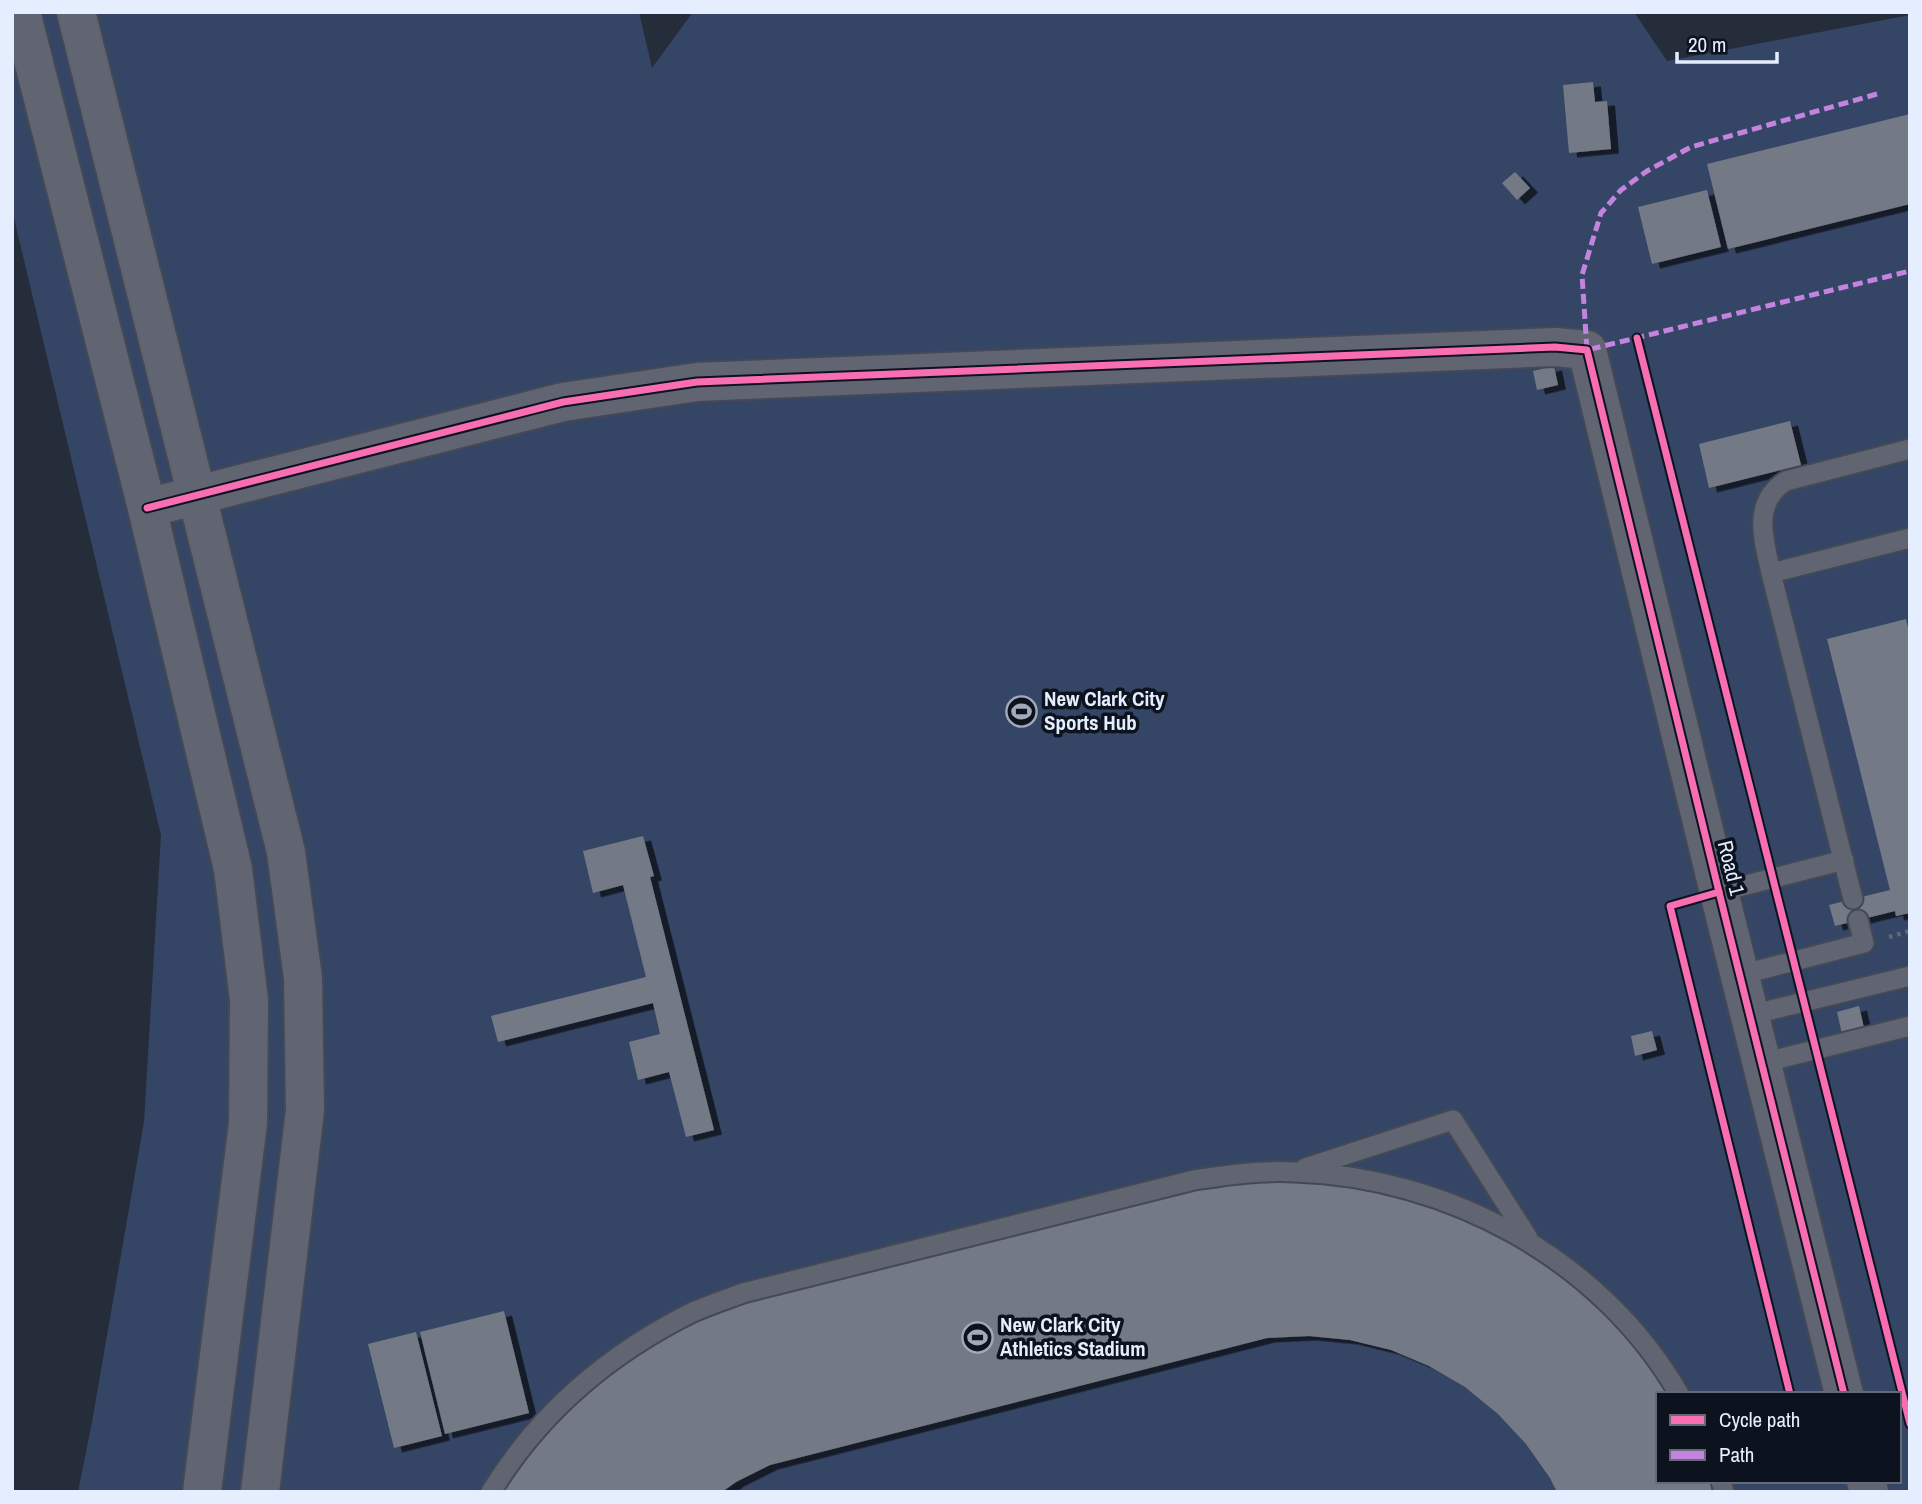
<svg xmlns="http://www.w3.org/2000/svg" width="1922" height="1504" viewBox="0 0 1922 1504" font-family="'Archivo Narrow',sans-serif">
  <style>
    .green { fill: #354565; fill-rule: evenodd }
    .building { fill: #737a86; filter: url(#shadow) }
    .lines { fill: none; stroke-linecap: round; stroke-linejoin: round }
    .service-casing { stroke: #434955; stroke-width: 23 }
    .minor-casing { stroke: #434955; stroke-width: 42 }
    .tertiary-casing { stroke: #434955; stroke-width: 42 }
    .path { stroke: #646973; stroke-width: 4.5; stroke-dasharray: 3.5 5; stroke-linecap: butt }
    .service { stroke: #606571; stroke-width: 19 }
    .minor { stroke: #606571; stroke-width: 38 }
    .tertiary { stroke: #606571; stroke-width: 38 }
    .quiet { stroke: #c483df; stroke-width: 5; stroke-dasharray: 10 5; stroke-linecap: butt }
    .cycleway-casing { stroke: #0d131e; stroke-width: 11 }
    .cycleway { stroke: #f96db3; stroke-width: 7 }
    .labels { text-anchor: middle; stroke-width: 7; stroke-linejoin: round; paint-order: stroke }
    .poi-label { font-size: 21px; font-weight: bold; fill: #e5eefe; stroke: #0d131e; text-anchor: start }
    .street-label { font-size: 21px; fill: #e5eefe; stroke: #0d131e }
  </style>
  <defs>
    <filter id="shadow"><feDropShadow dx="8" dy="4.5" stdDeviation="0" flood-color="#0009"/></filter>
  </defs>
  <rect width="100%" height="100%" fill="#252d3b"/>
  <path class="green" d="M12,12H639L652,68L693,12H1634L1667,61L1910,15V1492H78L92,1422L144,1122L161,835L12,210ZM1658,1394H1899V1481H1658Z"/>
  <g class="building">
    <path d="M1593,82L1595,102L1607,101L1611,149L1569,153L1563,85Z"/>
    <path d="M1910,114V204L1728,249L1707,164Z"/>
    <path d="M1515,172L1530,188L1517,200L1502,183Z"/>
    <path d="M1707,190L1721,247L1652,264L1638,207Z"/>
    <path d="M1554,366L1558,385L1537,390L1533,371Z"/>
    <path d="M1790,421L1801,465L1709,488L1699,444Z"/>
    <path d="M1906,619L1910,636V913L1896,916L1895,911L1835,926L1829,905L1890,890L1827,639Z"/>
    <path d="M643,836L654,876L650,877L714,1130L686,1137L669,1072L638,1080L629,1042L660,1034L653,1003L498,1042L491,1016L646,977L623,885L593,893L583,851Z"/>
    <path d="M1859,1006L1864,1028L1842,1034L1837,1012Z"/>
    <path d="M1652,1031L1657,1050L1635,1056L1631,1036Z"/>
    <path d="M1257,1180H1307L1356,1185L1452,1211L1540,1258L1616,1323L1648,1362L1669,1394H1658V1481H1711L1715,1492H1557L1550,1478L1526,1444L1498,1414L1465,1387L1429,1366L1391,1350L1350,1340L1309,1336L1267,1338L770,1465L736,1482L722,1492H500L517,1466L581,1395L658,1340L701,1319L746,1303L1159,1198L1207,1186Z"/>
    <path d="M504,1311L529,1413L445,1434L420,1332Z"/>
    <path d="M416,1332L442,1436L394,1448L368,1344Z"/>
  </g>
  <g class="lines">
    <defs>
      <g id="service">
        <path d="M1771,573L1910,538"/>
        <path d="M1719,892L1844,860"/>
        <path d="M1853,899L1771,573C1764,540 1751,503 1786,481L1910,449"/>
        <path d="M1740,975L1864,943L1858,920"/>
        <path d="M1750,1015L1910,976"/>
        <path d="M1762,1063L1910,1026"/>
        <path d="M1305,1168L1453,1120L1528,1238"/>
        <path d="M1721,1481L1724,1492"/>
        <path d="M491,1492C539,1413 610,1353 693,1312C709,1305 727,1299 743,1293L1194,1180C1228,1175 1261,1170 1295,1172C1449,1177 1601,1259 1679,1394"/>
      </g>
      <g id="minor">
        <path d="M147,508L563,402L697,382L1555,347L1587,350L1719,892L1844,1394"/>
        <path d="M1866,1481L1869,1492"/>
      </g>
      <g id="tertiary">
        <path d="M21,12L147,508L233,869L249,1000L248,1123L202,1492"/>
        <path d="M76,12L286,852L303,978L305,1110L260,1492"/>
      </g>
    </defs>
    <use href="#service" class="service-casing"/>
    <use href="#minor" class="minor-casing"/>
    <use href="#tertiary" class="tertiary-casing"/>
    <path class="path" d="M1889,937L1910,931"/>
    <use href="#service" class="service"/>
    <use href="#minor" class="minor"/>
    <use href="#tertiary" class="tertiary"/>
    <path class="quiet" d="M1877,94L1691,147L1647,171L1621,190L1601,213L1582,275L1587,350L1910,271"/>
    <defs>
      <g id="cycleway">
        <path d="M1637,338L1910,1424"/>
        <path d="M147,508L563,402L697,382L1555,347L1587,350L1719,892L1844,1394"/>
        <path d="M1719,892L1670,906L1790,1394"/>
      </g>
    </defs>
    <use href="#cycleway" class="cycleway-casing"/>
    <use href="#cycleway" class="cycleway"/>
  </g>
  <defs>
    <symbol id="stadium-ring" viewBox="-11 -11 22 22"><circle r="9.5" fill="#0d131e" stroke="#a2aaba" stroke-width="1.5"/><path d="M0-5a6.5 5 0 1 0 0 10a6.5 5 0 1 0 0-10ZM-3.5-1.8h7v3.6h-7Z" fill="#a2aaba"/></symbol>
  </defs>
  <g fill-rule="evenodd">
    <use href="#stadium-ring" x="1004" y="694" width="35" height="35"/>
    <use href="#stadium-ring" x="960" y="1320" width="35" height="35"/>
  </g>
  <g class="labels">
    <g class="poi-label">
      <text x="1044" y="706">New Clark City<tspan x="1044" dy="24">Sports Hub</tspan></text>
      <text x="1000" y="1332">New Clark City<tspan x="1000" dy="24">Athletics Stadium</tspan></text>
    </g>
    <g class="street-label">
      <text transform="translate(1731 868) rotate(76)" y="7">Road 1</text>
    </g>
  </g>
  <rect width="1922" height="1504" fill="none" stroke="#e5eefe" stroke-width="28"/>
  <rect x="1656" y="1392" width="245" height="91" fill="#0d131e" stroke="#636b78" stroke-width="2"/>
  <rect x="1670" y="1415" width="35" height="10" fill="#f96db3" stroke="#636b78" stroke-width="2"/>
  <text x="1719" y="1427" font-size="21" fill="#e5eefe">Cycle path</text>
  <rect x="1670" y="1450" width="35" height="10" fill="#c483df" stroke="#636b78" stroke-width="2"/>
  <text x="1719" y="1462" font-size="21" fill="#e5eefe">Path</text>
  <path d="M1677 52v10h100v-10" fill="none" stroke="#e5eefe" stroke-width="3.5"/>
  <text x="1688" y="52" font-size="21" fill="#e5eefe" stroke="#0d131e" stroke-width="5" paint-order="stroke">20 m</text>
</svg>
